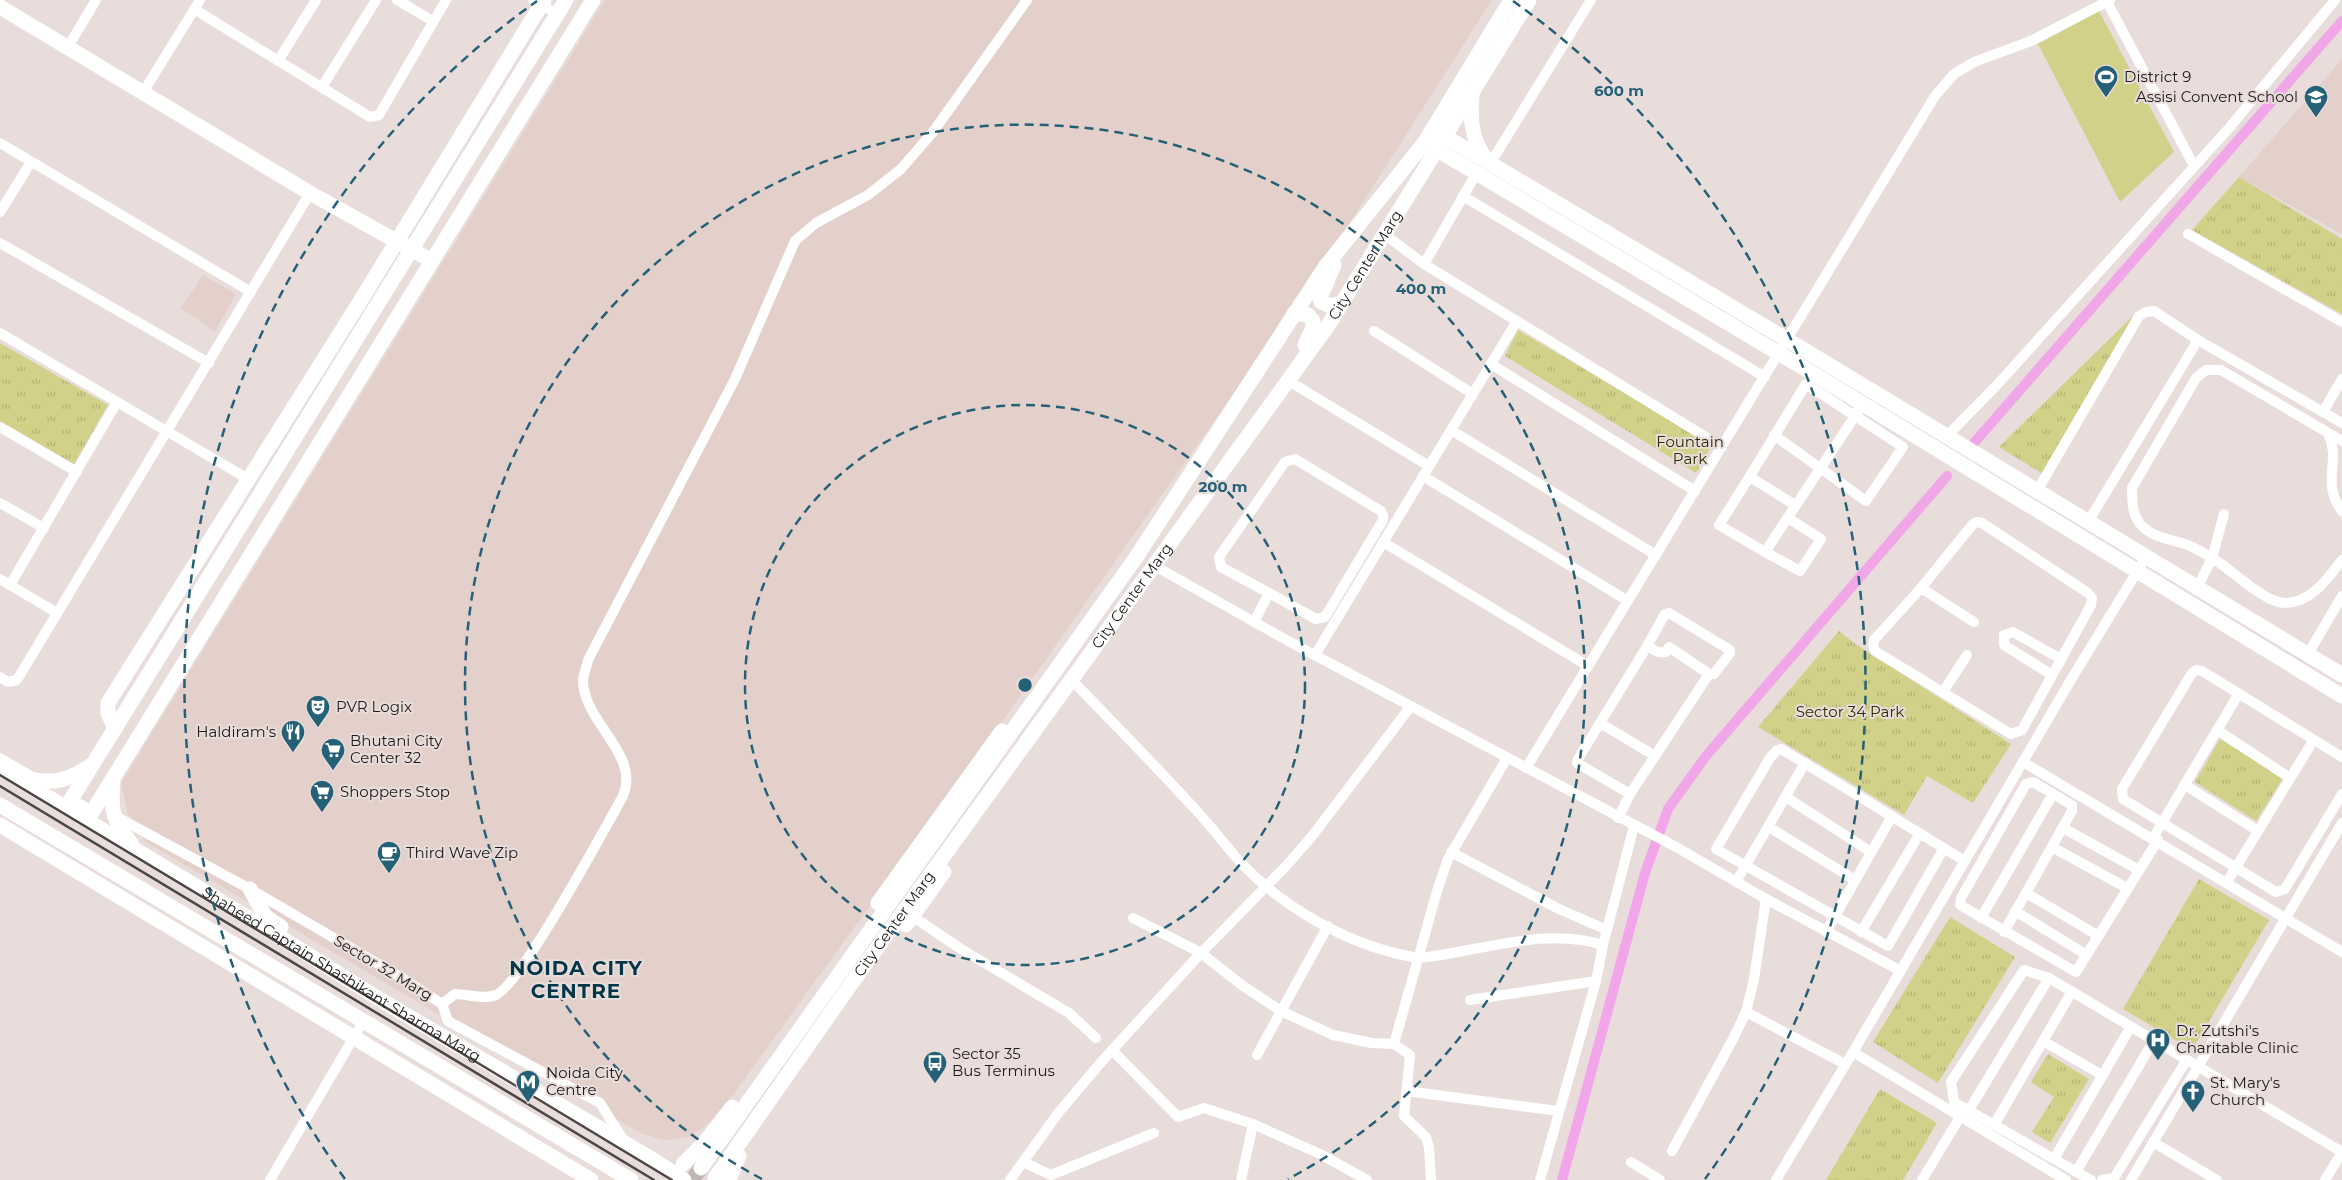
<svg xmlns="http://www.w3.org/2000/svg" width="2342" height="1180" viewBox="0 0 2342 1180" font-family="Montserrat,sans-serif">
  <style>
    .built { fill: #e3d0ca }
    .grass { fill: #d2d189 }
    .park { fill: url(#park-tufts) }
    .lines { fill: none; stroke-linecap: round; stroke-linejoin: round }
    .canal { stroke: #f1a6e9; stroke-width: 10 }
    .secondary-tunnel { stroke: #bfb6b3; stroke-width: 15; stroke-dasharray: 15 8; stroke-linecap: butt }
    .street { stroke: #fff; stroke-width: 10 }
    .secondary { stroke: #fff; stroke-width: 15 }
    .rail { stroke: #4c4645; stroke-width: 2.5 }
    .ring { fill: none; stroke: #246077; stroke-width: 2.5; stroke-dasharray: 9 6 }
    .labels { text-anchor: middle; stroke-width: 4; stroke-linejoin: round; paint-order: stroke }
    .poi-label { font-size: 15px; fill: #1d1918; stroke: #e8ddda; text-anchor: start }
    .street-label { font-size: 15px; fill: #1d1918; stroke: #e8ddda }
    .park-label { font-size: 15px; fill: #2d2c00; stroke: #e8ddda }
    .district-label { font-size: 20px; font-weight: bold; letter-spacing: 1px; fill: #013749; stroke: #e8ddda }
    .centre { fill: #246077; stroke: #e8ddda; stroke-width: 2.5 }
    .ring-label { font-size: 15px; text-anchor: middle; font-weight: bold; fill: #246077; stroke: #e8ddda; stroke-width: 4; stroke-linejoin: round; paint-order: stroke }
  </style>
  <defs>
    <pattern id="park-tufts" width="24" height="20" patternUnits="userSpaceOnUse" patternTransform="scale(1.25)"><rect width="24" height="20" fill="#d2d189"/><path d="M3 7l-1-3M5 7V3M7 7l1-3M15 17l-1-3M17 17v-4M19 17l1-3" fill="none" stroke="#b4b376"/></pattern>
  </defs>
  <rect width="100%" height="100%" fill="#e8ddda"/>
  <g class="built">
    <path d="M605,0H1492L1312,282L953,791L717,1117L689,1137L665,1140L642,1134L144,841L128,814L121,783Z"/>
    <path d="M2342,59V234L2239,177Z"/>
    <path d="M203,275L236,294L215,332L181,308Z"/>
  </g>
  <path class="grass" d="M2099,11L2174,152L2120,202L2038,44Z"/>
  <g class="park">
    <path d="M2239,177L2342,239V314L2192,230Z"/>
    <path d="M2138,311L2043,474L1999,447Z"/>
    <path d="M1518,330L1712,445L1696,473L1505,356Z"/>
    <path d="M0,343L108,405L74,464L0,421Z"/>
    <path d="M1839,631L1854,643L2011,744L1973,803L1927,776L1904,815L1758,727Z"/>
    <path d="M2220,739L2283,778L2256,821L2195,782Z"/>
    <path d="M2199,879L2269,920L2192,1050L2123,1009Z"/>
    <path d="M1950,917L2015,957L1938,1083L1873,1042Z"/>
    <path d="M2048,1054L2089,1079L2050,1143L2032,1132L2054,1097L2031,1082Z"/>
    <path d="M1880,1089L1937,1123L1903,1180H1826Z"/>
  </g>
  <g class="lines">
    <g class="canal">
      <path d="M1973,444L2342,21"/>
      <path d="M1562,1180L1645,873L1668,809L1706,756L1947,476"/>
    </g>
    <path class="secondary-tunnel" d="M692,1180L701,1168"/>
    <g class="street">
      <path d="M397,0L433,21"/>
      <path d="M533,0L557,14"/>
      <path d="M2106,0L2194,166"/>
      <path d="M194,9L370,117L379,115L446,0"/>
      <path d="M68,47L96,0"/>
      <path d="M278,61L316,0"/>
      <path d="M322,87L376,0"/>
      <path d="M144,91L200,0"/>
      <path d="M0,143L251,292"/>
      <path d="M1490,164L1591,0"/>
      <path d="M1476,174L1424,264L1722,447"/>
      <path d="M1463,196L1765,377"/>
      <path d="M0,212L31,162"/>
      <path d="M1384,234L1424,264"/>
      <path d="M2188,234L2342,322"/>
      <path d="M0,243L209,363"/>
      <path d="M1374,331L1473,394"/>
      <path d="M0,333L248,479"/>
      <path d="M1491,364L1695,491"/>
      <path d="M1287,380L1429,466"/>
      <path d="M2323,412L2342,379"/>
      <path d="M0,427L77,472"/>
      <path d="M1451,430L1656,555"/>
      <path d="M2328,433C2342,462 2320,481 2342,511"/>
      <path d="M1946,437L1996,386L2230,127L2335,0"/>
      <path d="M2342,441L2221,370H2206L2196,378L2132,488C2132,501 2132,517 2143,527C2155,538 2170,539 2185,544C2194,547 2204,553 2212,558C2232,569 2263,603 2286,603C2312,602 2328,578 2342,560"/>
      <path d="M1423,476L1628,601"/>
      <path d="M1750,477L1795,505"/>
      <path d="M2037,491L2139,316L2146,312L2154,311L2198,340L2342,423"/>
      <path d="M0,503L44,528"/>
      <path d="M1788,518L1821,539L1800,571L1765,552L1863,404"/>
      <path d="M1977,522L1982,523L2088,593L2092,598L2091,605L2022,730L2011,734L1875,651L1873,645L1874,640L1921,588L1973,524Z"/>
      <path d="M2088,522L2198,340"/>
      <path d="M1383,542L1588,666"/>
      <path d="M1765,552L1719,525C1749,479 1777,431 1806,384L1903,447L1866,501L1774,435"/>
      <path d="M1153,565L1290,642L1678,848L1766,899L1901,971"/>
      <path d="M0,579L57,613"/>
      <path d="M10,585L117,402"/>
      <path d="M1921,588L1974,622"/>
      <path d="M2197,588L2212,558L2224,514"/>
      <path d="M1254,622L1269,593L1316,619L1325,617L1383,520V515L1381,511L1295,459L1285,462L1219,557L1221,567L1269,593"/>
      <path d="M1646,648L1665,614L1669,613L1730,650V653L1714,674H1709"/>
      <path d="M2308,654L2342,596"/>
      <path d="M1315,655L1517,321"/>
      <path d="M2052,675L2004,645V635L2013,632L2061,659"/>
      <path d="M0,677L8,682L17,680L310,193"/>
      <path d="M1071,679C1112,722 1154,764 1194,808C1211,826 1225,845 1241,863C1287,911 1354,948 1419,958C1478,952 1545,926 1603,945"/>
      <path d="M1943,692L1967,655"/>
      <path d="M1600,723L1655,756"/>
      <path d="M2217,730L2290,778"/>
      <path d="M2342,757L2202,671L2196,670L2192,673L2122,789L2123,799L2276,892L2285,889L2342,794"/>
      <path d="M0,758L34,778"/>
      <path d="M2023,762L2342,952"/>
      <path d="M1526,768L1935,96L1954,74L1974,62L2031,41L2110,0"/>
      <path d="M2185,785L2258,831"/>
      <path d="M1786,797L1871,852"/>
      <path d="M115,816L250,889L399,976L442,1004L448,1021L600,1103L624,1141"/>
      <path d="M1618,818L1630,794L1709,674L1669,647L1666,652C1659,653 1656,652 1650,647L1646,648L1578,759L1577,763L1630,794"/>
      <path d="M1769,827L1855,880"/>
      <path d="M2063,828L2139,870"/>
      <path d="M2153,838L2238,695"/>
      <path d="M2052,847L2127,888"/>
      <path d="M1944,848L1888,946L1716,849L1770,758L1777,750L1781,749C1843,786 1904,824 1965,861"/>
      <path d="M1451,852L1559,909L1607,930"/>
      <path d="M1736,882L1805,763"/>
      <path d="M2227,882L2313,741"/>
      <path d="M2026,893L2097,935"/>
      <path d="M2015,911L2085,954"/>
      <path d="M912,916L961,949L1069,1013L1096,1038"/>
      <path d="M1133,918L1201,953L1243,986L1281,1011L1333,1035L1372,1043L1394,1044L1410,1055L1404,1116L1426,1137L1429,1147L1431,1180"/>
      <path d="M1981,918L2053,794"/>
      <path d="M1826,932L1892,816"/>
      <path d="M1861,932L1920,833"/>
      <path d="M2004,932L2072,811V805L2033,782L2026,784L1961,898L1960,905L2076,972L2158,840"/>
      <path d="M1470,1000L1596,981"/>
      <path d="M442,1004L455,994C468,994 483,1000 496,995C521,984 605,828 623,796C641,753 582,722 583,679C584,673 587,666 588,660L735,379L795,241L816,223L868,195L901,169L933,132L1027,0"/>
      <path d="M1746,1012L1845,1064"/>
      <path d="M2043,1041L2102,1075"/>
      <path d="M1394,1044L1438,888L1448,859L1507,758"/>
      <path d="M1112,1050L1178,1117L1204,1108L1253,1124L1320,1154L1367,1180"/>
      <path d="M1853,1052L2066,1180"/>
      <path d="M1257,1055L1328,926"/>
      <path d="M1406,1091L1559,1111"/>
      <path d="M1969,1110L2049,978"/>
      <path d="M1994,1125L2071,993"/>
      <path d="M2153,1142L2217,1180"/>
      <path d="M1672,1151L1733,1039L1746,1012L1754,979L1766,899"/>
      <path d="M2054,1159L2130,1028"/>
      <path d="M1023,1162L1051,1175L1154,1133"/>
      <path d="M1631,1162L1660,1180"/>
      <path d="M2076,1172L2153,1042"/>
      <path d="M270,1180L364,1020"/>
      <path d="M1010,1180L1059,1112L1103,1060L1201,953L1287,865L1313,835L1411,706"/>
      <path d="M1241,1180L1253,1124"/>
      <path d="M1540,1180L1596,981L1603,945L1634,826"/>
      <path d="M1776,1180L1853,1052L2072,678L2146,557"/>
      <path d="M1922,1180L1963,1112"/>
      <path d="M2091,1180L1954,1102L1951,1082L2024,970L2049,978L2342,1152"/>
      <path d="M2102,1180L2114,1178L2186,1061"/>
      <path d="M2131,1180L2342,823"/>
      <path d="M2325,1180L2342,1152"/>
    </g>
    <g class="secondary">
      <path d="M566,0L70,801L91,814L593,0"/>
      <path d="M0,7L310,193L432,261"/>
      <path d="M1472,95C1470,119 1471,140 1487,160"/>
      <path d="M1444,136L1786,339L2342,675"/>
      <path d="M1436,149L1817,376L2342,696"/>
      <path d="M1334,265L1320,298L1321,302L1330,306L1342,303"/>
      <path d="M1294,313L1308,315L1313,321L1312,330L1305,345"/>
      <path d="M115,729L108,713V703L361,300L544,0"/>
      <path id="s1" d="M0,768L280,937L379,999L652,1159L684,1180"/>
      <path d="M25,778C53,784 66,782 90,766"/>
      <path d="M113,782C110,810 113,820 131,843"/>
      <path d="M0,805L631,1180"/>
      <path d="M0,825L591,1180"/>
      <path d="M250,889L265,916L281,927"/>
      <path d="M878,903L1002,731"/>
      <path d="M906,925L944,872"/>
      <path d="M683,1164L705,1142L732,1107"/>
      <path d="M701,1168L1137,556L1325,267L1425,142L1511,0"/>
      <path id="s2" d="M715,1178L851,984L1329,324L1529,0"/>
      <path d="M729,1180L739,1156"/>
    </g>
    <g class="rail">
      <path d="M0,775L672,1180"/>
      <path d="M0,786L654,1180"/>
    </g>
  </g>
  <g class="ring">
    <circle cx="1025" cy="685" r="280"/>
    <path d="M762 1179A560 560 0 1 1 1288 1179"/>
    <path d="M345 1179A840 840 0 0 1 537 1M1513 1A840 840 0 0 1 1705 1179"/>
  </g>
  <defs>
    <symbol id="stadium-pin" viewBox="-11 -11 22 30"><path d="M0 17L-7.5 6A9.5 9.5 0 1 1 7.5 6Z" fill="#246077" stroke="#e8ddda"/><path d="M0-5a6.5 5 0 1 0 0 10a6.5 5 0 1 0 0-10ZM-3.5-1.8h7v3.6h-7Z" fill="#fff"/></symbol>
    <symbol id="school-pin" viewBox="-11 -11 22 30"><path d="M0 17L-7.5 6A9.5 9.5 0 1 1 7.5 6Z" fill="#246077" stroke="#e8ddda"/><path d="M0-5L7-2L0 1L-7-2ZM-4 1L0 2.5L4 1V4Q0 6-4 4Z" fill="#fff"/></symbol>
    <symbol id="theatre-pin" viewBox="-11 -11 22 30"><path d="M0 17L-7.5 6A9.5 9.5 0 1 1 7.5 6Z" fill="#246077" stroke="#e8ddda"/><path d="M-5-5.5Q0-4 5-5.5V0Q5 5 0 6Q-5 5-5 0ZM-3.3-2.5H-1v1.5H-3.3ZM1-2.5H3.3v1.5H1ZM-2.8 1Q0 5.5 2.8 1Z" fill="#fff"/></symbol>
    <symbol id="restaurant-pin" viewBox="-11 -11 22 30"><path d="M0 17L-7.5 6A9.5 9.5 0 1 1 7.5 6Z" fill="#246077" stroke="#e8ddda"/><path d="M-5-6h1v4h1v-4h1v4h1v-4h1v5L-1.5 .5V6h-2V.5L-5-1ZM5-6V6H3V1.5H1.5Q1.5-4 5-6Z" fill="#fff"/></symbol>
    <symbol id="supermarket-pin" viewBox="-11 -11 22 30"><path d="M0 17L-7.5 6A9.5 9.5 0 1 1 7.5 6Z" fill="#246077" stroke="#e8ddda"/><path d="M-6-5.5h2.5l.6 2H6L4.5 2H-2.5L-4.4-4H-6ZM-1.5 3.2a1.3 1.3 0 1 0 .1 0ZM3 3.2a1.3 1.3 0 1 0 .1 0Z" fill="#fff"/></symbol>
    <symbol id="cafe-pin" viewBox="-11 -11 22 30"><path d="M0 17L-7.5 6A9.5 9.5 0 1 1 7.5 6Z" fill="#246077" stroke="#e8ddda"/><path d="M-5.5-4.5H6V0H3Q3 3.5 0 3.5H-2.5Q-5.5 3.5-5.5 0ZM3-3.2v2h1.7v-2ZM-6 4.5H4V6H-6Z" fill="#fff"/></symbol>
    <symbol id="hospital-pin" viewBox="-11 -11 22 30"><path d="M0 17L-7.5 6A9.5 9.5 0 1 1 7.5 6Z" fill="#246077" stroke="#e8ddda"/><path d="M-5-5h3v3.5h4V-5h3V5h-3V1.5h-4V5h-3Z" fill="#fff"/></symbol>
    <symbol id="bus-pin" viewBox="-11 -11 22 30"><path d="M0 17L-7.5 6A9.5 9.5 0 1 1 7.5 6Z" fill="#246077" stroke="#e8ddda"/><path d="M-5-6H5V4H4V6H2V4H-2V6H-4V4H-5ZM-3.5-4V0h7V-4ZM-3.5 1.2v1.5H-2V1.2ZM2 1.2v1.5H3.5V1.2Z" fill="#fff"/></symbol>
    <symbol id="metro-pin" viewBox="-11 -11 22 30"><path d="M0 17L-7.5 6A9.5 9.5 0 1 1 7.5 6Z" fill="#246077" stroke="#e8ddda"/><path d="M-5.5 5V-5H-3L0 0L3-5H5.5V5H3V-.5L0 4L-3-.5V5Z" fill="#fff"/></symbol>
    <symbol id="church-pin" viewBox="-11 -11 22 30"><path d="M0 17L-7.5 6A9.5 9.5 0 1 1 7.5 6Z" fill="#246077" stroke="#e8ddda"/><path d="M-1.2-6h2.4v3.5h3.3v2.4h-3.3V6h-2.4V-.1h-3.3v-2.4h3.3Z" fill="#fff"/></symbol>
  </defs>
  <g fill-rule="evenodd">
    <use href="#stadium-pin" x="2092" y="63" width="28" height="38"/>
    <use href="#school-pin" x="2302" y="83" width="28" height="38"/>
    <use href="#theatre-pin" x="304" y="693" width="28" height="38"/>
    <use href="#restaurant-pin" x="279" y="718" width="28" height="38"/>
    <use href="#supermarket-pin" x="319" y="736" width="28" height="38"/>
    <use href="#supermarket-pin" x="308" y="778" width="28" height="38"/>
    <use href="#cafe-pin" x="375" y="839" width="28" height="38"/>
    <use href="#hospital-pin" x="2144" y="1026" width="28" height="38"/>
    <use href="#bus-pin" x="921" y="1049" width="28" height="38"/>
    <use href="#metro-pin" x="514" y="1068" width="28" height="38"/>
    <use href="#church-pin" x="2179" y="1078" width="28" height="38"/>
  </g>
  <g class="labels">
    <g class="poi-label">
      <text x="2124" y="82">District 9</text>
      <text x="2298" y="102" text-anchor="end">Assisi Convent School</text>
      <text x="336" y="712">PVR Logix</text>
      <text x="276" y="737" text-anchor="end">Haldiram's</text>
      <text x="350" y="746">Bhutani City<tspan x="350" dy="17">Center 32</tspan></text>
      <text x="340" y="797">Shoppers Stop</text>
      <text x="406" y="858">Third Wave Zip</text>
      <text x="2176" y="1036">Dr. Zutshi's<tspan x="2176" dy="17">Charitable Clinic</tspan></text>
      <text x="952" y="1059">Sector 35<tspan x="952" dy="17">Bus Terminus</tspan></text>
      <text x="546" y="1078">Noida City<tspan x="546" dy="17">Centre</tspan></text>
      <text x="2210" y="1088">St. Mary's<tspan x="2210" dy="17">Church</tspan></text>
    </g>
    <g class="street-label">
      <text dy="5" stroke="none"><textPath href="#s2" startOffset="1121">City Center Marg</textPath></text>
      <text dy="5" stroke="none"><textPath href="#s2" startOffset="716">City Center Marg</textPath></text>
      <text dy="5" stroke="none"><textPath href="#s2" startOffset="311">City Center Marg</textPath></text>
      <text transform="translate(383 968) rotate(31)" y="5">Sector 32 Marg</text>
      <text dy="5" stroke="none"><textPath href="#s1" startOffset="399">Shaheed Captain Shashikant Sharma Marg</textPath></text>
    </g>
    <g class="park-label">
      <text x="1690" y="447">Fountain<tspan x="1690" dy="17">Park</tspan></text>
      <text x="1850" y="717">Sector 34 Park</text>
    </g>
    <g class="district-label">
      <text x="576" y="975">NOIDA CITY<tspan x="576" dy="23">CENTRE</tspan></text>
    </g>
  </g>
  <circle cx="1025" cy="685" r="8" class="centre"/>
  <g class="ring-label">
    <text x="1619" y="96">600 m</text>
    <text x="1421" y="294">400 m</text>
    <text x="1223" y="492">200 m</text>
  </g>
</svg>
